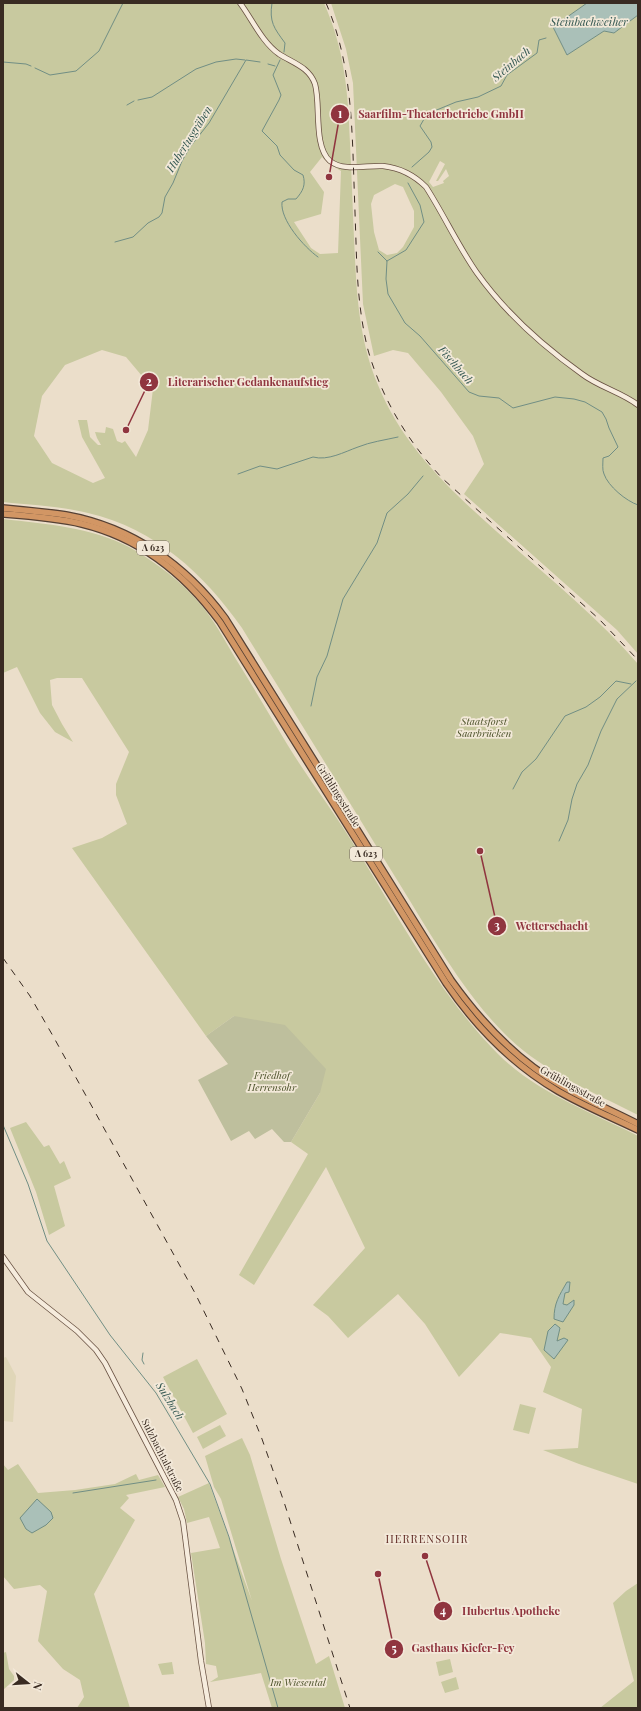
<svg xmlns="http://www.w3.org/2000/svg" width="641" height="1711" viewBox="0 0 641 1711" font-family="'Playfair Display',serif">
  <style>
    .farmland { fill: #e0d6b8 }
    .green { fill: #c8c99f; fill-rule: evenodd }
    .cemetery { fill: #bebf9d }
    .water { fill: #aac0b8; stroke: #718e84 }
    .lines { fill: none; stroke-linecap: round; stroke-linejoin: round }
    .stream { stroke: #718e84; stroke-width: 1 }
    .secondary-casing { stroke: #695243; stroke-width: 6 }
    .motorway-casing { stroke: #554034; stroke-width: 8 }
    .secondary { stroke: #f6ecdd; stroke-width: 4.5 }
    .motorway { stroke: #d29664; stroke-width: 5.5 }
    .rail { stroke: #392b22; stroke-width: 1; stroke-dasharray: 7 7; stroke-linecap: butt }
    .labels { text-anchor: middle; stroke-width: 3.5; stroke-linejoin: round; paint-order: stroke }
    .shield { fill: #f3e9d9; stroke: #716459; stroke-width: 1 }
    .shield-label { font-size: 9px; font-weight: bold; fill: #392b22 }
    .park-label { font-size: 10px; font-style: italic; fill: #4d532b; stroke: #f3e9d9 }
    .street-label { font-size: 10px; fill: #392b22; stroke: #f3e9d9 }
    .water-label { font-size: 11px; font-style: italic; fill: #335751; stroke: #f3e9d9 }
    .neighbourhood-label { font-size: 11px; letter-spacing: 1px; fill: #612c25; stroke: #f3e9d9 }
    .leader { fill: none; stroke: #90353f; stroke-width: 1.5 }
    .callout-dot { fill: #90353f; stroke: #f3e9d9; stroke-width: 1.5 }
    .mark-label { font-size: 12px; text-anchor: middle; font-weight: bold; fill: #fff }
    .callout-label { font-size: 11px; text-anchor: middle; font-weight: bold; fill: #90353f; stroke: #f3e9d9; stroke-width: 3.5; stroke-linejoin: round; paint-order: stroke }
  </style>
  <rect width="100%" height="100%" fill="#ebdeca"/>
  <path class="farmland" d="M6,1357L16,1376L13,1422L3,1421V1358Z"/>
  <g class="green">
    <path d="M3,3H324C345,51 348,92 350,143C352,182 353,221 355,259C357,302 361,345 378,385C402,445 449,489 496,531C544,574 596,615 638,664V1115C593,1092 546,1073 509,1038C463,994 428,929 394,875C344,793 293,711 242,628C203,573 156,529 88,513C60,506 31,505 3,502ZM322,157L328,163L341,171L338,253L320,254L311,248L294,222L321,214L324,192L310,172ZM102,350L126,357L153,389L148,430L136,457L125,441L122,443L117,441L113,429L106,427L105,433L95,432L97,438L101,445H98L90,437L87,420H78L82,437L105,478L93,483L52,463L34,436L42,396L65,365Z"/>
    <path d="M331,3H587L553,27L567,55L604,31L614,33L638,15V654L617,630L464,494L484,464L473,436L441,392L408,353L393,350L374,356L363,304L353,83L346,49ZM440,161L445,164L436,181H438L446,169L449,176L443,181L444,183L433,187L429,182ZM395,184L403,187L414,211V227L403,247L397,253L387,255L379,250L374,232L371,204L374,195Z"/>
    <path d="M3,519C46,524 91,527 129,547C156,562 182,582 201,605C214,620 224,639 234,656C252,685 269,714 287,744C307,777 331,808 351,840C397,914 437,992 498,1054C537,1093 591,1112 638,1136V1484L579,1464L543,1450L578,1448L582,1409L543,1392L551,1367L531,1338L500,1333L459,1377L425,1324L398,1294L348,1338L328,1316L313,1305L365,1248L326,1167L254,1285L239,1275L308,1154L291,1142L320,1093L234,1016L206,1036L72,848L102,838L127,824L116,795V784L129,752L82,678H57L50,680L52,705L62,724L73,742L55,732L40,713L17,667L3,673Z"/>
    <path d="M26,1122L44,1147L49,1145L60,1164L64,1161L71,1178L54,1186L65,1226L49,1235L36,1192L10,1128Z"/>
    <path d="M197,1359L227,1414L193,1433L163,1377Z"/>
    <path d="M520,1404L536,1408L529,1434L513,1430Z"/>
    <path d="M220,1425L226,1436L203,1449L197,1437Z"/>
    <path d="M242,1438L250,1455L281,1559L316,1664L329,1656L345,1708H272L261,1673L210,1682L218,1677L216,1666L206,1664L205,1643L191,1553L220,1548L209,1517L187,1523L184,1509L178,1497L209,1483L252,1601L221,1499L214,1487L205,1456Z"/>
    <path d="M3,1464L8,1470L18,1464L38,1493L75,1490L115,1484L136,1474L139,1480L158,1475L165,1487L126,1495L129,1498L120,1508L135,1520L94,1594L130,1708H77L84,1697L80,1680L63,1669L38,1641L47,1591L40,1585L14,1589L3,1576Z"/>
    <path d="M638,1583V1708H600L634,1681L613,1603L626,1591Z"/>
    <path d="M6,1652L9,1669L14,1676V1680L3,1690V1653Z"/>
    <path d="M450,1659L453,1672L439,1676L436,1662Z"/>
    <path d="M172,1662L174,1674L162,1675L158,1664Z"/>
    <path d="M456,1677L459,1689L445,1693L441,1682Z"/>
  </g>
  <path class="cemetery" d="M234,1016L285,1025L326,1069L320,1093L291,1142H284L272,1129L255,1139L249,1131L231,1141L198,1080L228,1064L206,1036Z"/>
  <g class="water">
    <path d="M587,3H638V15L614,33L604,31L567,55L553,27Z"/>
    <path d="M567,1282H570L569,1292L565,1293L563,1304L567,1305L574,1300V1305L563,1322L554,1319C554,1303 559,1296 567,1282Z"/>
    <path d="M555,1324L560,1328L557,1341L564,1338L568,1340L554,1359L544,1350L548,1331Z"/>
    <path d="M37,1499L51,1512L53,1518L46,1525L32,1533L26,1529L20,1518Z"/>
  </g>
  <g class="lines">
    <g class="stream">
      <path d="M272,3C269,22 274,28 285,43L284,52"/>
      <path d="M280,60L273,75L281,95L279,100L262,131L277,146L280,155L294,170L303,175C306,185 303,191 296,199H288L282,202C280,220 304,247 318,257"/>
      <path d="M3,62L26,64L31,66"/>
      <path d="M268,64L275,66"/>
      <path d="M35,68L50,75L76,71L99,51L123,3"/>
      <path d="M138,100L152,97L196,69L216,62L236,59L245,60"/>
      <path d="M127,105L134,101"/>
      <path d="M412,167L429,152L432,147L431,142L420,126L427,114L456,102L478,97L501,86L507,75L537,53L539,40L546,38"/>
      <path d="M115,242L133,237L148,223L159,217L162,213L165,197L173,183L182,161L190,147L209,123L246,60L260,62"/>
      <path d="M378,252L387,261L386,279L388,294L405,323L420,336L469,392L479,396L499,398L513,408L555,397L574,399L585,402L602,412L606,419L609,428L618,447L609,456L603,458C603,463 602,470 604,474C608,486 626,501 638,505"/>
      <path d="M387,261L406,250L424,222L420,205L408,183"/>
      <path d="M238,474L260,466L277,469L313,457C328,461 344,452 358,447C370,442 385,440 398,437"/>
      <path d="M311,706L317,677L327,656L343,599L377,543L387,513L408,494L423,476"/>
      <path d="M513,789L522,772L536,759L565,716L586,707L600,697L616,681L631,684"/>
      <path d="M559,841L568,820L572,799L577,784L588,765L601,731L617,699L636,681"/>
      <path d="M3,1125L28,1184L47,1241L110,1335L156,1393L210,1484L229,1537L278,1708"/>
      <path d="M143,1353L142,1360L144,1364"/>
      <path d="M73,1493L156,1480"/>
    </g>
    <defs>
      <g id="secondary">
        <path d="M240,3C252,19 262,42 279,54C293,63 309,67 315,84C321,105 313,146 330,161C344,172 367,165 383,166C401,168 414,175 426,187C444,215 458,246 477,273C505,312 544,347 582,374C599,387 621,392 638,405"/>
        <path d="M3,1257L28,1292L77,1331L96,1350L105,1363L176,1500L183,1521L185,1536L201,1661L209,1708"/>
      </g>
      <g id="motorway">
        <path d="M3,508C24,510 46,512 66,515C132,527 186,565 225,618L451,980C481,1022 516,1060 562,1086C586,1100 613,1111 638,1124"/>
        <path d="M3,514C29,516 56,518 82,524C140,538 185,574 220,622L446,983C476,1027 512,1064 558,1091C584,1106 611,1117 638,1130"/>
      </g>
    </defs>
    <use href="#secondary" class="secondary-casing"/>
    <use href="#motorway" class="motorway-casing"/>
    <use href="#secondary" class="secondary"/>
    <use href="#motorway" class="motorway"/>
    <g class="rail">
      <path d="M326,3C347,52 351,102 353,154C354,183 355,212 356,242C357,278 359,314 368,350C382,399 408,442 443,479L599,619L638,660"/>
      <path d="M3,958L30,996L53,1036L195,1293L242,1389L262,1439L284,1502L350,1708"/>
    </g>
  </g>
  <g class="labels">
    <g class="shield">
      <rect x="137" y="541" width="32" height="14" rx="3"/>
      <rect x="350" y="847" width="32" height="14" rx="3"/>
    </g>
    <g class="shield-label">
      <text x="153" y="551">A 623</text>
      <text x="366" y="857">A 623</text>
    </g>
    <g class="park-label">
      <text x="484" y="725">Staatsforst<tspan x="484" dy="12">Saarbrücken</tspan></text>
      <text x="272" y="1079">Friedhof<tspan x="272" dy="12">Herrensohr</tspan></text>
      <text x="298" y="1686">Im Wiesental</text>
    </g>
    <g class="street-label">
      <text transform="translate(339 795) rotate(58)" y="4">Grühlingsstraße</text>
      <text transform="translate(573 1086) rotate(29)" y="4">Grühlingsstraße</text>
      <text transform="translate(163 1455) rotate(63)" y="4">Sulzbachtalstraße</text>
    </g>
    <g class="water-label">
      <text x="589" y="26">Steinbachweiher</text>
      <text transform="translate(511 64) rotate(-40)" y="4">Steinbach</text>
      <text transform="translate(189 139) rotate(-58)" y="4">Hubertusgräben</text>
      <text transform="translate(456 365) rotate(49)" y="4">Fischbach</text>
      <text transform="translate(170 1401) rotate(58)" y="4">Sulzbach</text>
    </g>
    <g class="neighbourhood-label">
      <text x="427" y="1543">HERRENSOHR</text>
    </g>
  </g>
  <path class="leader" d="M329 177L340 114M126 430L149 382M480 851L497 926M425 1556L443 1611M378 1574L394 1649"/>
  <g class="callout-dot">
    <circle cx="329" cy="177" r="4"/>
    <circle cx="126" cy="430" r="4"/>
    <circle cx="480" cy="851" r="4"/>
    <circle cx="425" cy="1556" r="4"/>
    <circle cx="378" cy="1574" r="4"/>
    <circle cx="340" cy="114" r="10"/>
    <circle cx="149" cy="382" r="10"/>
    <circle cx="497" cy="926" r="10"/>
    <circle cx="443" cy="1611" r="10"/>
    <circle cx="394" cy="1649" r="10"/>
  </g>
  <g class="mark-label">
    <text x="340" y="118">1</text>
    <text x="149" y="386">2</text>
    <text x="497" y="930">3</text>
    <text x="443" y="1615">4</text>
    <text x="394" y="1653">5</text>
  </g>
  <g class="callout-label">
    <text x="441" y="118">Saarfilm-Theaterbetriebe GmbH</text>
    <text x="248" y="386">Literarischer Gedankenaufstieg</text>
    <text x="552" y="930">Wetterschacht</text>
    <text x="511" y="1615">Hubertus Apotheke</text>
    <text x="463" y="1652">Gasthaus Kiefer-Fey</text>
  </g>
  <rect width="641" height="1711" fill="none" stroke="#392b22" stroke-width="8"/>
  <g transform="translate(28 1683) rotate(107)" stroke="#f3e9d9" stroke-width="3" paint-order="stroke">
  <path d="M0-3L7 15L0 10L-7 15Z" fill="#392b22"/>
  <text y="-6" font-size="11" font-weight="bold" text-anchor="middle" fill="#392b22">N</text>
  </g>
</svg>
